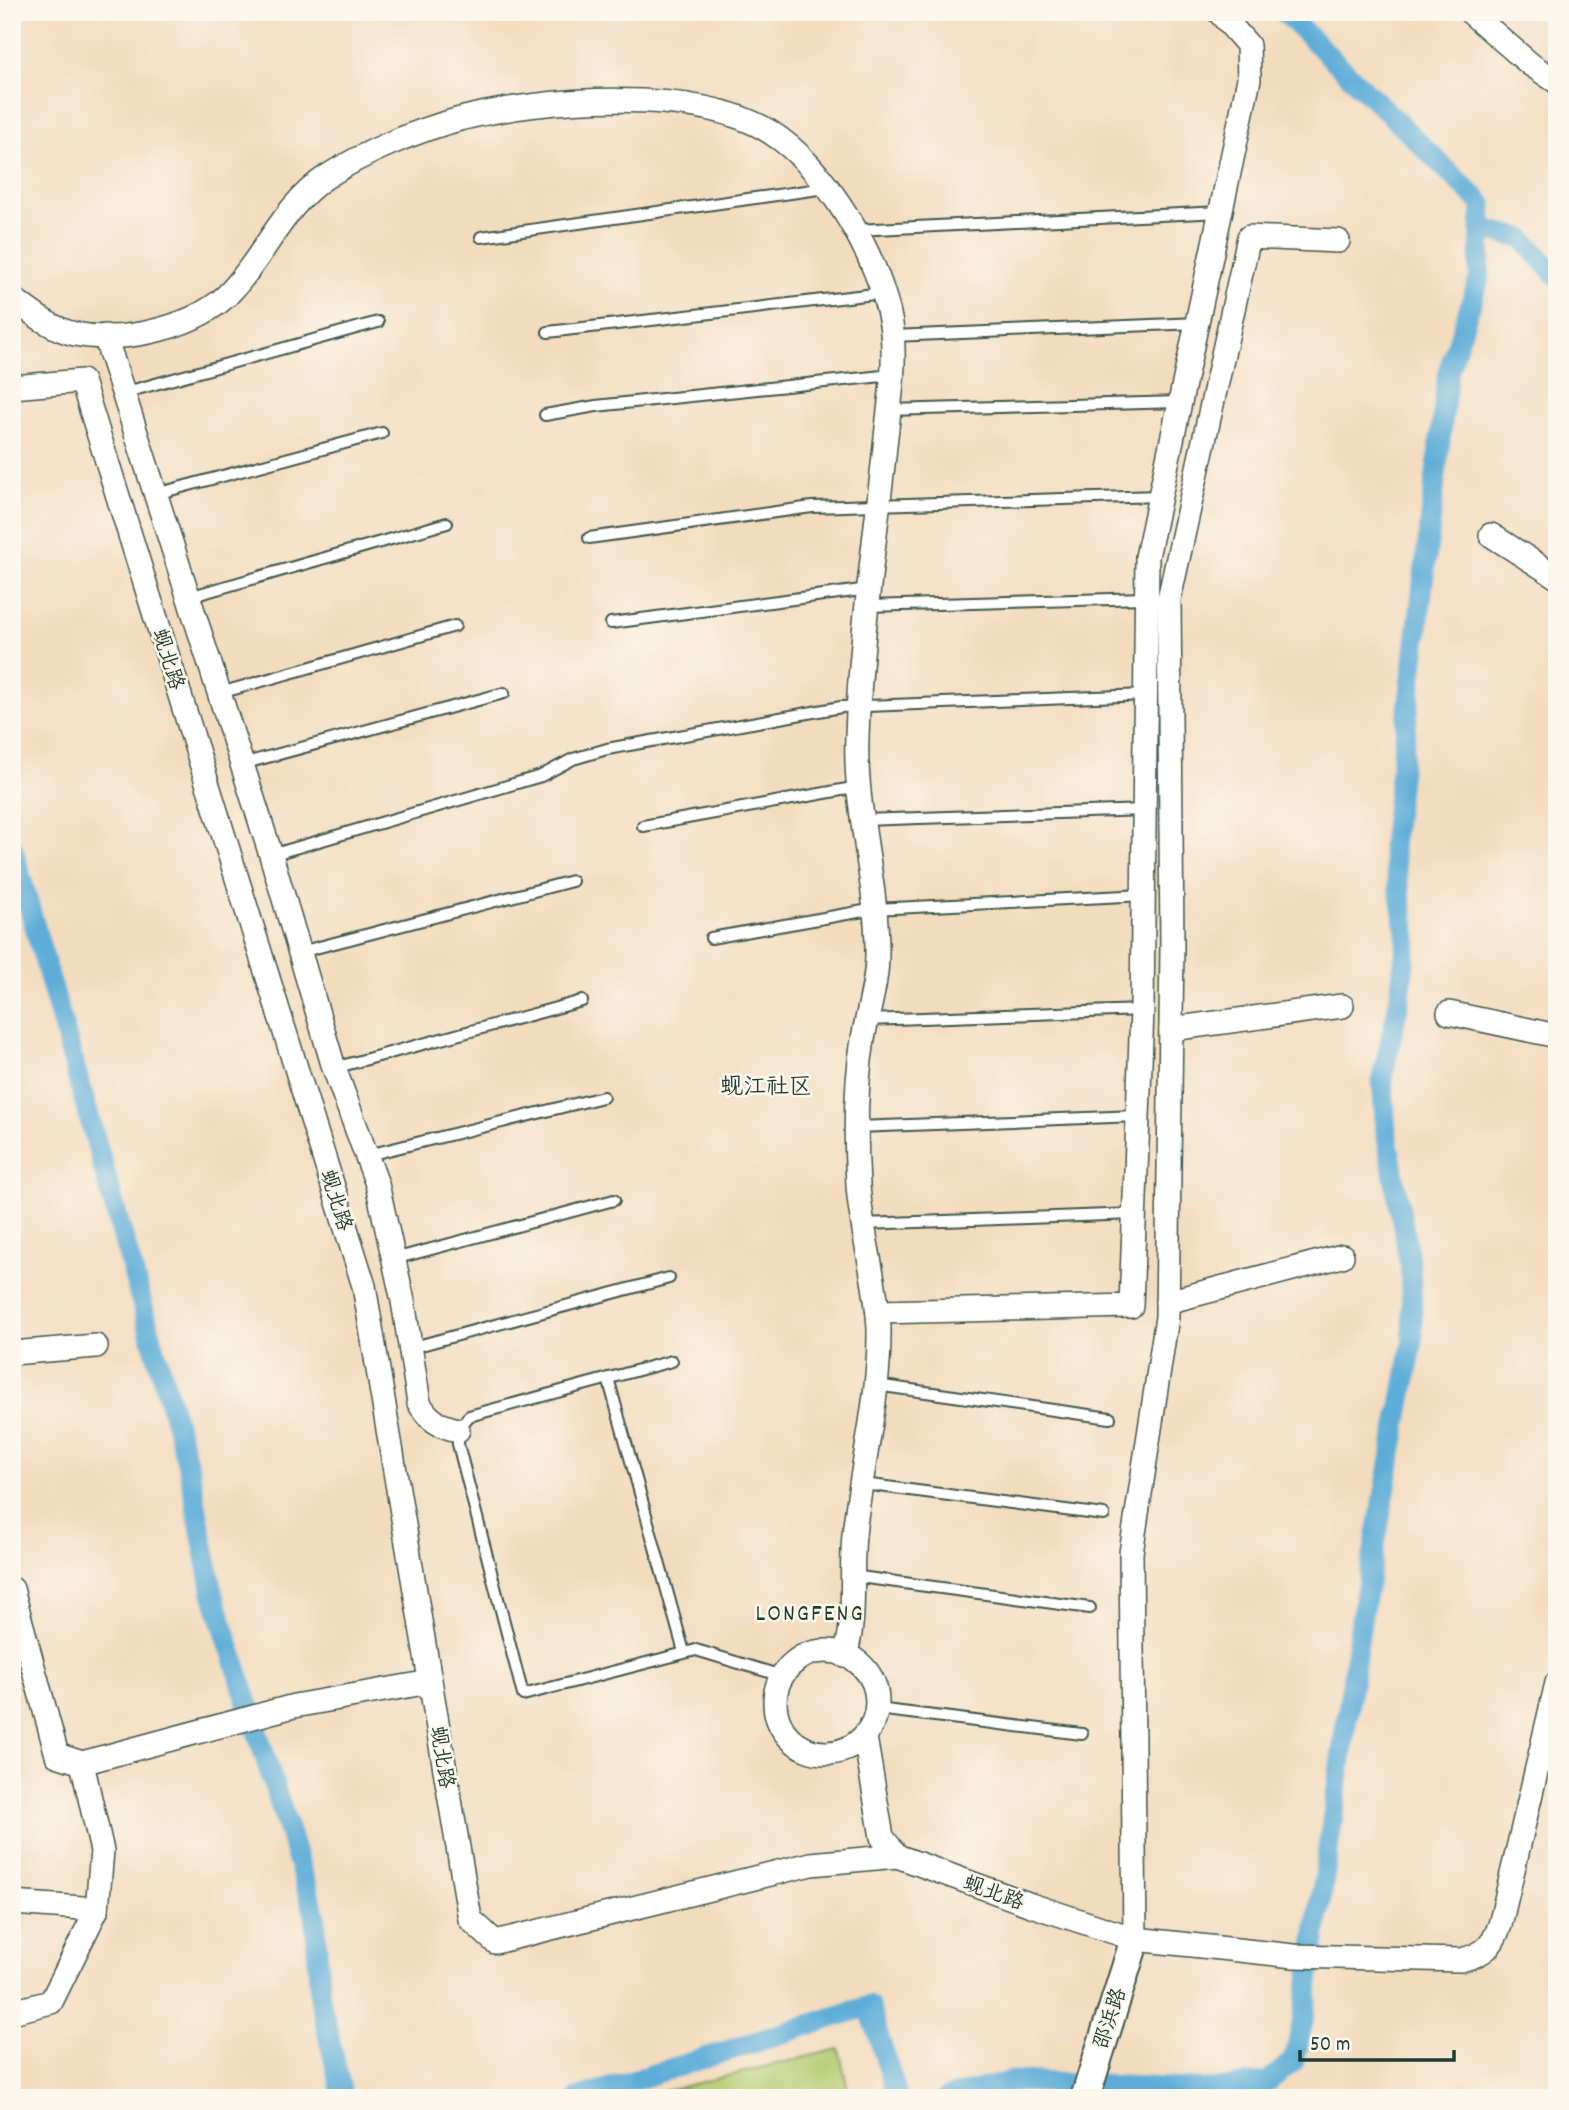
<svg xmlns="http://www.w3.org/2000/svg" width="1569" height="2110" viewBox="0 0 1569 2110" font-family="Dekko,'LXGW WenKai TC',sans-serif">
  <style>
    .green { fill: #b4cb70; stroke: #6a8452; stroke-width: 2 }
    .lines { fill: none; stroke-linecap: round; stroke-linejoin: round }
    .canal { stroke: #5dadd8; stroke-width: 21 }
    .service-casing { stroke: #3f5549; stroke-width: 14 }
    .minor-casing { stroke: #3f5549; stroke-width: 26 }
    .tertiary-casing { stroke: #3f5549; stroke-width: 32 }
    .service { stroke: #fff; stroke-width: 10 }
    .minor { stroke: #fff; stroke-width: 23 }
    .tertiary { stroke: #fff; stroke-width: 28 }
    .labels { text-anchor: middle; stroke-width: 5; stroke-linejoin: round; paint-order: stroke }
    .street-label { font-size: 21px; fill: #1f3d34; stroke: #fbf7ec }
    .neighbourhood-label { font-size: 23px; fill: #1f3d34; stroke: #fbf7ec }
    .quarter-label { font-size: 24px; letter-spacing: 2px; fill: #1f3d34; stroke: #fbf7ec }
  </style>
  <rect width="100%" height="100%" fill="#fbf7ec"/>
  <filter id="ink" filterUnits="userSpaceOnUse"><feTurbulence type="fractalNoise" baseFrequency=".0143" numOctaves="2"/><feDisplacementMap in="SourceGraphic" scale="14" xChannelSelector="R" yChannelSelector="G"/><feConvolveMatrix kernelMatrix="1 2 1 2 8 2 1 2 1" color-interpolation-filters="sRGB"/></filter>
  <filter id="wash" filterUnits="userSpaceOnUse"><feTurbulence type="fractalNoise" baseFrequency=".00686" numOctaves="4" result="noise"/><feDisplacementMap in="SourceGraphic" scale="28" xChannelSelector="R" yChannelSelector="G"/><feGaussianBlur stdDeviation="1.57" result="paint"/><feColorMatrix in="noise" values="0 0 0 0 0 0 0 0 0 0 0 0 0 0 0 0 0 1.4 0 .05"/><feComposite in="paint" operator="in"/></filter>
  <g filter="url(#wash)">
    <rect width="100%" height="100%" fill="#f3dcbe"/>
    <path class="green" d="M839,2049L850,2098H640L644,2096Z"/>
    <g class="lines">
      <g class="canal">
        <path d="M1481,229L1522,238L1557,276"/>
        <path d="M12,846L189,1469L213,1593L315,1914L320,1999L343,2098"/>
        <path d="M578,2098L869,2006L898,2098"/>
        <path d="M947,2098L1013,2081L1212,2090L1267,2082L1294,2061L1304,2016L1361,1620L1413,1340L1410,1265L1386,1132L1382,1079L1399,1002L1407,939L1392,846L1448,372L1479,279L1482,204L1284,12"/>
      </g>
    </g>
  </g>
  <g filter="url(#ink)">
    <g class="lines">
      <defs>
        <g id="service">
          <path d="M856,230L1221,212"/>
          <path d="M481,237L826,188"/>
          <path d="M548,332L883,293"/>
          <path d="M893,336L1198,323"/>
          <path d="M123,393L378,322"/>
          <path d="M888,410L1180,402"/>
          <path d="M545,415L596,406L892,375"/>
          <path d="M156,494L382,433"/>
          <path d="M589,538L812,507L1159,496"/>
          <path d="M189,597L447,523"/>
          <path d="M867,606L1145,598"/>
          <path d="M611,623L869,589"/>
          <path d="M220,693L455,626"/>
          <path d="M242,764L504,693"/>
          <path d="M863,820L1145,810"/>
          <path d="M643,826L858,787"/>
          <path d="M271,855L541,776L573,759L607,749L841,707L1145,695"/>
          <path d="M711,938L875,909L1144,895"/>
          <path d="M300,952L572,881"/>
          <path d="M867,1020L1142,1010"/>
          <path d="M334,1068L582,1001"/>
          <path d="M857,1127L1138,1116"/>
          <path d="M368,1155L603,1097"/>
          <path d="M863,1224L1134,1214"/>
          <path d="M394,1259L614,1200"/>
          <path d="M410,1348L669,1278"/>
          <path d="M672,1361L469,1416L458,1430V1444L523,1695L696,1650L782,1676"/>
          <path d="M608,1378L684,1652"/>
          <path d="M876,1385L1110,1418"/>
          <path d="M863,1484L1104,1515"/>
          <path d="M852,1576L1090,1608"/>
          <path d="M877,1709L1082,1734"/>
        </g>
        <g id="minor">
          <path d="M1470,12L1530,64L1557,82"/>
          <path d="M12,298C31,312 51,329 75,334C124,344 200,327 233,289C266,253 284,205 326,177C365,152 415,131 460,119C541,98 697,86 770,132C827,168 880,259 891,324C897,364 889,406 885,446C875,543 860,639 857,737C854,810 878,882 877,955C877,984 868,1010 863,1039C855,1087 855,1136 858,1185C861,1233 877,1281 879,1329C880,1399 861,1466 854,1535C850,1575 857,1617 845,1656"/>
          <path d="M105,336L271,855L334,1068L377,1184L403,1301L419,1403C429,1420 439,1426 458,1430"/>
          <path d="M12,387L82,381L364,1286L470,1919L495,1942L811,1864L897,1856L1031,1905L1135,1939L1294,1956L1461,1960C1485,1954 1492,1947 1500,1925L1557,1683"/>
          <path d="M1491,535L1557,577"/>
          <path d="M1449,1013L1557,1036"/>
          <path d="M1171,1029L1342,1006"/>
          <path d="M1167,1302L1342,1256"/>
          <path d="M878,1312L1131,1306L1142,1010L1147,557L1249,79L1248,45L1219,12"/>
          <path d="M12,1353L96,1346"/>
          <path d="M12,1589L57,1755L82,1763L102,1851L97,1909L51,2002L12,2012"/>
          <circle cx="826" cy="1702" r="51"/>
          <path d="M865,1737L882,1837L897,1856"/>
          <path d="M82,1763L294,1706L430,1682"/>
          <path d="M12,1903L97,1909"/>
          <path d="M1135,1939L1131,1553L1167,1317L1172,946L1169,599L1249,237L1338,241"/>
        </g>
        <path id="tertiary" d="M1085,2098L1135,1939"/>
      </defs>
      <use href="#service" class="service-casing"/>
      <use href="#minor" class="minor-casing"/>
      <use href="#tertiary" class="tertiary-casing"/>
      <use href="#service" class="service"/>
      <use href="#minor" class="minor"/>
      <use href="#tertiary" class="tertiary"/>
    </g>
  </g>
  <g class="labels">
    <g class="street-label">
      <text transform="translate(169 659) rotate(73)" y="7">蚬北路</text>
      <text transform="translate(337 1200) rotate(73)" y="7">蚬北路</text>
      <text transform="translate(443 1757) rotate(81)" y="7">蚬北路</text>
      <text transform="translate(994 1892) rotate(20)" y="7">蚬北路</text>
      <text transform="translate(1109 2018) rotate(-72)" y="7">邵浜路</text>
    </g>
    <g class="neighbourhood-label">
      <text x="766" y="1093">蚬江社区</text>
    </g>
    <g class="quarter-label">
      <text x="810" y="1620">LONGFENG</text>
    </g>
  </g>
  <rect width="1569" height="2110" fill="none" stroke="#fbf7ec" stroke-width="42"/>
  <path d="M1300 2050v10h154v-10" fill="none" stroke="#1f3d34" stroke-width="3.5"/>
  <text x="1310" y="2050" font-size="21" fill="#1f3d34" stroke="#fbf7ec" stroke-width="5" paint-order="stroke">50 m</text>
</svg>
